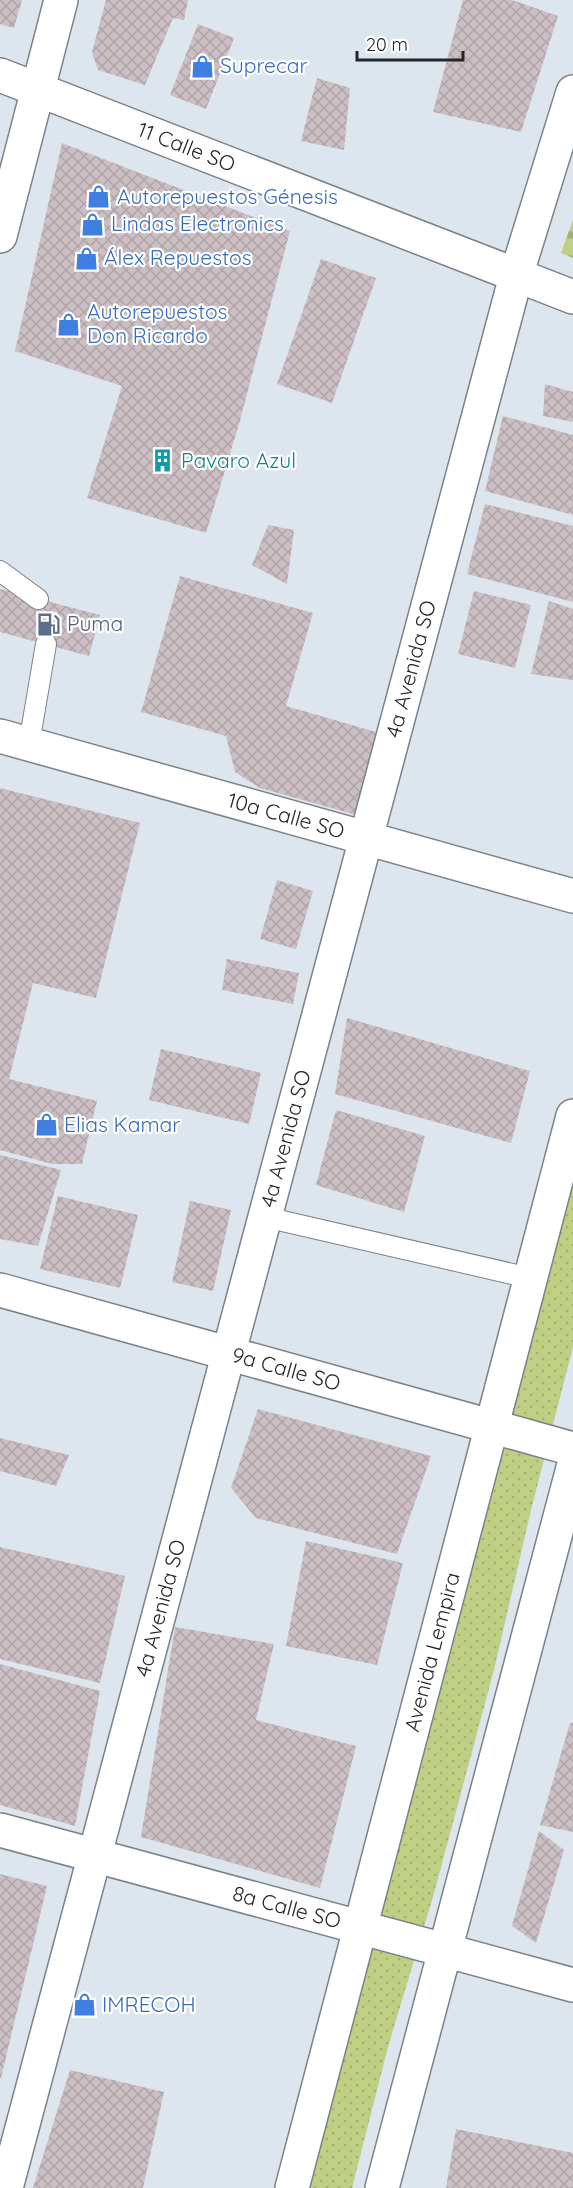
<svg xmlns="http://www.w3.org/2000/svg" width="573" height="2188" viewBox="0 0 573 2188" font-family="Quicksand,sans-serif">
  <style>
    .cemetery { fill: url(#cemetery-stones) }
    .park { fill: url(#park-dots) }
    .building { fill: url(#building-cross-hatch) }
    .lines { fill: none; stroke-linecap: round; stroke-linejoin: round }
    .lane-casing { stroke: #7a828a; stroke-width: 22 }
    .street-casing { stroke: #7a828a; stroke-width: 36 }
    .secondary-casing { stroke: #7a828a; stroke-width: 36 }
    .lane { stroke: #fff; stroke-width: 20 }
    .street { stroke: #fff; stroke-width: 33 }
    .secondary { stroke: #fff; stroke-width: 33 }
    .labels { text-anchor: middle; stroke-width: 4.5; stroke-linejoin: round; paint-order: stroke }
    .shop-label { font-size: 21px; fill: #366cbe; stroke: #fff; text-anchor: start }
    .street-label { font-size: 21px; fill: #232629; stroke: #fff }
    .culture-label { font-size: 21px; fill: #0d838f; stroke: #fff; text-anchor: start }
    .service-label { font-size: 21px; fill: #4e5e75; stroke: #fff; text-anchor: start }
  </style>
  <defs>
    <pattern id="cemetery-stones" width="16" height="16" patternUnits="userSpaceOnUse" patternTransform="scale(1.5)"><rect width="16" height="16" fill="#bfcf83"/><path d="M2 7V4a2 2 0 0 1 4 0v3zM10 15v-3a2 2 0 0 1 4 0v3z" fill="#a4b271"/></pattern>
    <pattern id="park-dots" width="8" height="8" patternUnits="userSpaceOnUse" patternTransform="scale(1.5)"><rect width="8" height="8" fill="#bfcf83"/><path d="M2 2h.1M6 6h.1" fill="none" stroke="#a4b271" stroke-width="1.8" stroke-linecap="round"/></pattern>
    <pattern id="building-cross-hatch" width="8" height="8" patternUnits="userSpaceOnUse" patternTransform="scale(1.5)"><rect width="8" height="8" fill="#ccbfc3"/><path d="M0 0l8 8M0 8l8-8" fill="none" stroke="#afa4a8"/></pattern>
  </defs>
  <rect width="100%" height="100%" fill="#dde6ef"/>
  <path class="cemetery" d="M573,220V258L561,253Z"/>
  <path class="park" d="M573,1121V1347L531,1510L494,1670L433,1897L388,2047L352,2188H296Z"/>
  <g class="building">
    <path d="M0,0H22L14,28L0,24Z"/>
    <path d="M106,0H188L184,20L173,18L145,85L98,70L92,52Z"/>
    <path d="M463,0H512L558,16L521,132L433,112Z"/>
    <path d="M198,24L234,38L206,109L170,95Z"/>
    <path d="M317,78L350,88L344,150L301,141Z"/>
    <path d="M62,143L290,231L239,424L206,533L87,498L122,386L15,351Z"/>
    <path d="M321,259L376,278L332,403L277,384Z"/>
    <path d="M545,384L573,392V422L543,416Z"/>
    <path d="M503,416L573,435V515L485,491Z"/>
    <path d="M485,504L573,526V602L467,574Z"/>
    <path d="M268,525L294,530L287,584L252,565Z"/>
    <path d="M180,576L313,613L286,706L383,734L360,816L260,788L235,772L226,736L141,712Z"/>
    <path d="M0,589L100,615L89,656L0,632Z"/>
    <path d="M474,591L531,605L515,668L458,654Z"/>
    <path d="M549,601L573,609V680L531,674Z"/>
    <path d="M0,788L140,823L96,998L33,983L9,1079L97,1101L82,1164H52L0,1150Z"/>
    <path d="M277,880L313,891L296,949L260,939Z"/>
    <path d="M227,959L299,973L293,1004L222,990Z"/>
    <path d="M347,1018L530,1071L511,1143L335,1094Z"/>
    <path d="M161,1049L261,1073L249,1124L149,1100Z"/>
    <path d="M336,1110L425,1136L404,1212L316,1185Z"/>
    <path d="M0,1155L61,1170L38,1246L0,1239Z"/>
    <path d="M58,1196L138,1215L120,1288L40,1269Z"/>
    <path d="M190,1201L231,1210L213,1291L172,1282Z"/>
    <path d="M258,1409L431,1456L397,1554L256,1518L231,1488Z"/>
    <path d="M0,1438L69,1455L56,1486L0,1471Z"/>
    <path d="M306,1541L403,1563L377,1665L286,1646Z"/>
    <path d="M0,1547L125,1576L100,1683L0,1659Z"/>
    <path d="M175,1627L274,1644L256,1720L356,1746L320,1888L141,1837Z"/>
    <path d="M0,1664L100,1691L75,1826L0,1805Z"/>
    <path d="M570,1723H573V1832L540,1825Z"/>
    <path d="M539,1831L564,1850L536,1943L512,1926Z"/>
    <path d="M0,1874L47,1886L1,2078H0Z"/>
    <path d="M70,2070L164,2092L143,2188H33Z"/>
    <path d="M456,2129L573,2153V2188H446Z"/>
  </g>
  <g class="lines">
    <defs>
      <g id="lane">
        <path d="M0,571L38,599"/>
        <path d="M29,744L46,644"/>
        <path d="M265,1217L530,1278"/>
      </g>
      <g id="street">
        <path id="s1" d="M0,1290L573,1449"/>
        <path id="s2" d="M0,1830L573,1985"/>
        <path id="s3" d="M6,2188L516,276L573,92"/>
        <path id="s4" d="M292,2188L573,1116"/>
        <path d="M382,2188L573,1468"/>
      </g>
      <g id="secondary">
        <path id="s5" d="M0,75L573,297"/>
        <path d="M0,236L61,0"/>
        <path id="s6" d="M0,736L573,896"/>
      </g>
    </defs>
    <use href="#lane" class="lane-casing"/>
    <use href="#street" class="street-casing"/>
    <use href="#secondary" class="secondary-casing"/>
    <use href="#lane" class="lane"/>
    <use href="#street" class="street"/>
    <use href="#secondary" class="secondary"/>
  </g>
  <defs>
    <symbol id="shop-bare" viewBox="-9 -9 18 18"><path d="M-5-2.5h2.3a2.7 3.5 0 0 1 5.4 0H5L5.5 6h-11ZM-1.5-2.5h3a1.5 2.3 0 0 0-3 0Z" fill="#3f7fe0" stroke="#fff" stroke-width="2.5" paint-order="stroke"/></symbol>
    <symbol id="building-bare" viewBox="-9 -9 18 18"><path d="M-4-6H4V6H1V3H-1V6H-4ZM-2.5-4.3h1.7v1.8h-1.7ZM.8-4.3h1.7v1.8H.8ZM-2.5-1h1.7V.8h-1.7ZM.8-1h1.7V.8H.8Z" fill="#0f9aa8" stroke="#fff" stroke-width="2.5" paint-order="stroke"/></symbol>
    <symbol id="fuel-bare" viewBox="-9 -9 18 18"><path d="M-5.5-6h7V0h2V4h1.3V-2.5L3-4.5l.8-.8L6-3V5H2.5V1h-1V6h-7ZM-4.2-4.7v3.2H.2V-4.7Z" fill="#5c6f8a" stroke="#fff" stroke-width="2.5" paint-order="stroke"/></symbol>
  </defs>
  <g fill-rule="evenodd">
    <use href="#shop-bare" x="186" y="50" width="33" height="33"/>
    <use href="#shop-bare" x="82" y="180" width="33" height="33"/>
    <use href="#shop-bare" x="76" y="208" width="33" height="33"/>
    <use href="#shop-bare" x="70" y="242" width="33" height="33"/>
    <use href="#shop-bare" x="52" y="308" width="33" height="33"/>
    <use href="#building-bare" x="146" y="444" width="33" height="33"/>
    <use href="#fuel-bare" x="32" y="608" width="33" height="33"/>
    <use href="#shop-bare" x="30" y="1108" width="33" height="33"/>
    <use href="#shop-bare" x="68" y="1988" width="33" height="33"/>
  </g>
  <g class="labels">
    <g class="shop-label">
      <text x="220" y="73">Suprecar</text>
      <text x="117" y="204">Autorepuestos Génesis</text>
      <text x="111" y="231">Lindas Electronics</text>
      <text x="104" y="265">Álex Repuestos</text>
      <text x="87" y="319">Autorepuestos<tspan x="87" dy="24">Don Ricardo</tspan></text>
      <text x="64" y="1132">Elias Kamar</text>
      <text x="102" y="2012">IMRECOH</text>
    </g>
    <g class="street-label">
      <text dy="7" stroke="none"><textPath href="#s5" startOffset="200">11 Calle SO</textPath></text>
      <text dy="7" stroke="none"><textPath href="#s3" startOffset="1572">4a Avenida SO</textPath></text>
      <text dy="7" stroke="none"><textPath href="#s6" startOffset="297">10a Calle SO</textPath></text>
      <text dy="7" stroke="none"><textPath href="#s3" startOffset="1086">4a Avenida SO</textPath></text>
      <text dy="7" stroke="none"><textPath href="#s1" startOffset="297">9a Calle SO</textPath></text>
      <text dy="7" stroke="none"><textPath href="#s3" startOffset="600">4a Avenida SO</textPath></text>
      <text dy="7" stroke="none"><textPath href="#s4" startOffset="554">Avenida Lempira</textPath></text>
      <text dy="7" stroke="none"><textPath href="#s2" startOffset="297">8a Calle SO</textPath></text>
    </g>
    <g class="culture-label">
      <text x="181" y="468">Pavaro Azul</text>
    </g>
    <g class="service-label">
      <text x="67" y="631">Puma</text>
    </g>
  </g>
  <path d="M357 51v9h106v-9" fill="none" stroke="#232629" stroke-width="3"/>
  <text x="366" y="51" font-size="18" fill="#232629" stroke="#ffffff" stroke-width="4.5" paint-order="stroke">20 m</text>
</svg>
